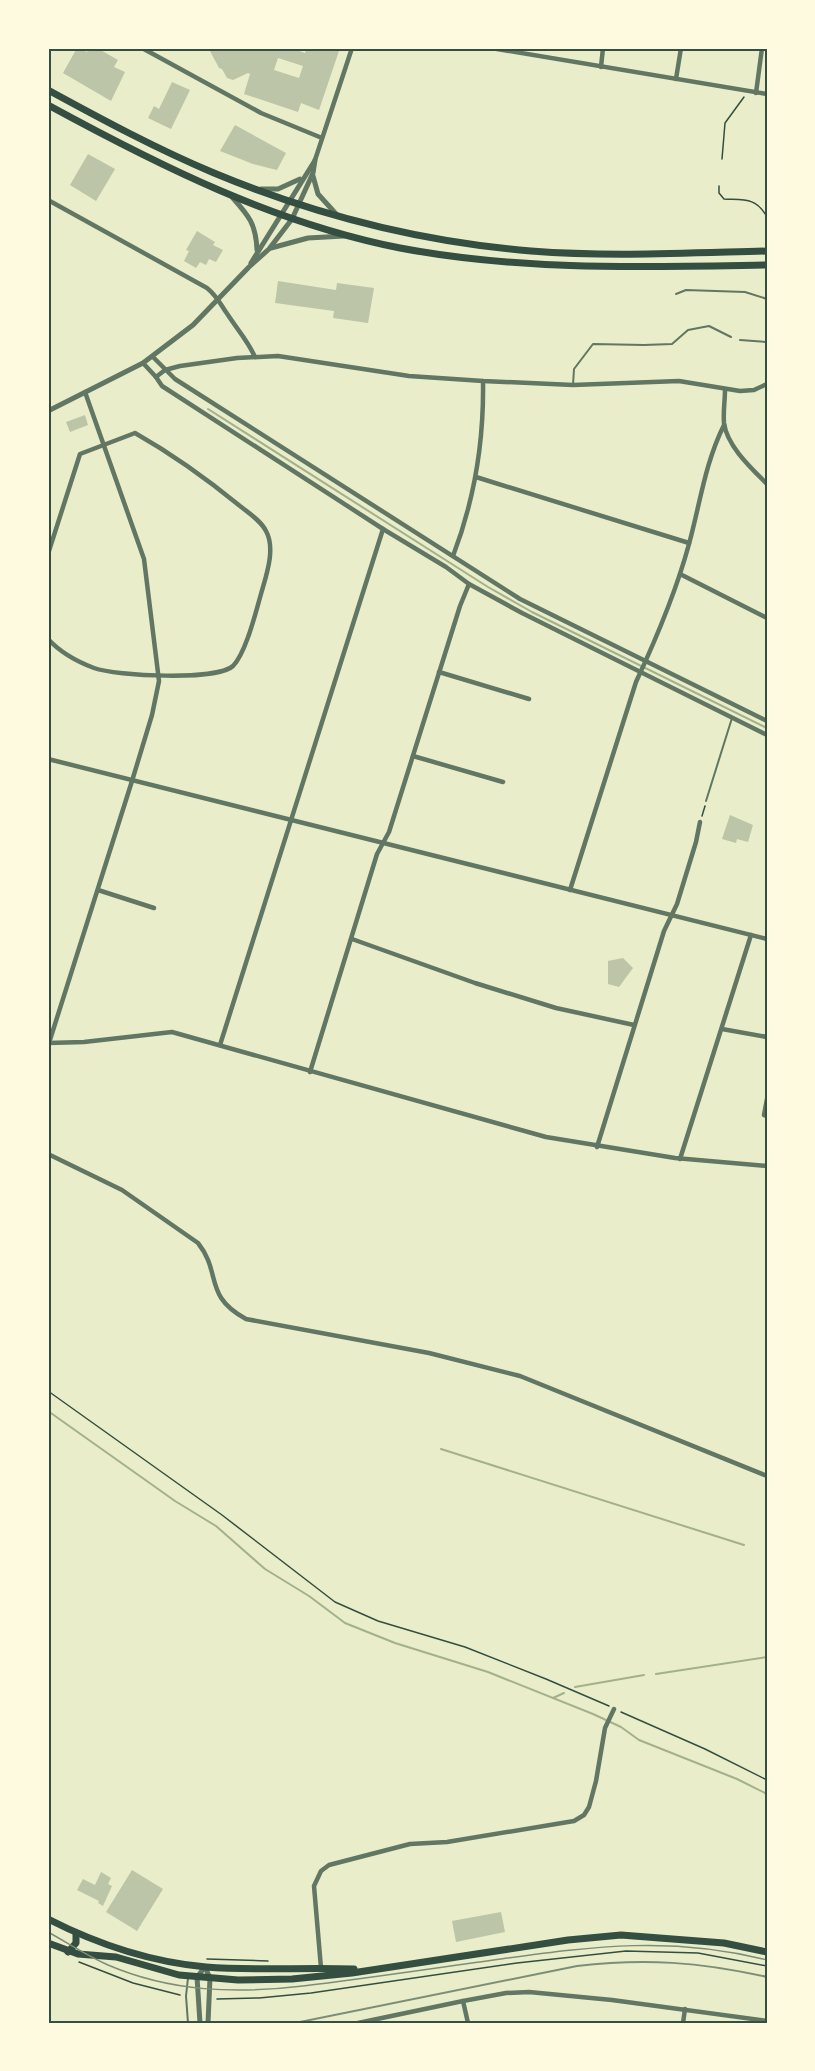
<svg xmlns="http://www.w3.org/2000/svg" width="815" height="2071" viewBox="0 0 815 2071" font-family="'Fira Sans Condensed',sans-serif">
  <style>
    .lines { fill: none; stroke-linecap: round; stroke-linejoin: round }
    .stream { stroke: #a3b18a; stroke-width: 2 }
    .building { fill: #bcc5a7; fill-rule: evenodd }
    .path { stroke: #344e41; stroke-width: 1.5 }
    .service { stroke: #617663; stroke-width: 2 }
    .minor { stroke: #617663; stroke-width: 4.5 }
    .tertiary { stroke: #617663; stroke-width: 5 }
    .primary { stroke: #344e41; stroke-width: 7 }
    .tram { stroke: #7c8e77; stroke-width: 1.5 }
    .rail { stroke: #7c8e77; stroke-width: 2 }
    .neatline { fill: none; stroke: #344e41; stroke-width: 2 }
  </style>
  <rect width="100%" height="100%" fill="#e9edc9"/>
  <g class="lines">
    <g class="stream">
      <path d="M208,409L488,587L532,612L767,728"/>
      <path d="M48,1411L175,1501L216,1526L265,1569L309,1596L345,1623L395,1643L488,1672L593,1714L621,1727L639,1740L737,1779L767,1794"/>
      <path d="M441,1449L744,1545"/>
      <path d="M656,1674L767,1657"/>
      <path d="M575,1687L644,1675"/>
      <path d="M553,1698L564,1693"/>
    </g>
  </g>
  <g class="building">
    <path d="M77,48L87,52L89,48H97L118,60L114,67L125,72L111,101L63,73Z"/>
    <path d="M211,48H291L305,53L307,48H340L319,110L301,103L298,112L244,94L250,74L248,73L233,80L227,78L222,69L219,68L210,51ZM278,58L303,66L299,78L274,70Z"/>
    <path d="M172,82L190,90L171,129L148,118L154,106L159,109Z"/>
    <path d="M235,125L286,153L277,170L253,164L220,151Z"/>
    <path d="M88,154L115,169L96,201L70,185Z"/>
    <path d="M197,231L215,242L213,245L223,250L216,262L209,259L206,265L200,262L196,268L184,261L189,251L186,250Z"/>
    <path d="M278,281L336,290L337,283L374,288L368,323L333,318L334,311L275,303Z"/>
    <path d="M85,415L88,425L70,432L66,422Z"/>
    <path d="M730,815L753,825L748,842L737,839L736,843L722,839Z"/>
    <path d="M623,958L633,968L619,987L608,984V961Z"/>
    <path d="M132,1870L163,1889L137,1931L106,1912Z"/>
    <path d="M101,1872L111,1878L108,1884L112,1886L103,1906L98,1903L99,1901L77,1890L83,1879L95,1885Z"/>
    <path d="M501,1912L505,1932L456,1942L452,1921Z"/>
  </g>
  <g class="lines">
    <g class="path">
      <path d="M722,159L725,123L744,97"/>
      <path d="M719,186V193L724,199C744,200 756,197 767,217"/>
      <path d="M702,816L705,806"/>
      <path d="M48,1391L222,1515L335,1602L378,1621L465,1647L546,1679L609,1706"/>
      <path d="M621,1712L705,1749L767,1780"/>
      <path d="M207,1959L268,1961"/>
      <path d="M79,1962L133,1983L180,1995"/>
      <path d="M217,1999L259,1998L311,1993L517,1963L626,1951L698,1953L767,1966"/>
    </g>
    <g class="service">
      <path d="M676,294L686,290L745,292L767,299"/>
      <path d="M740,340L767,342"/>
      <path d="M573,385L574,369L593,344L644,345L672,344L688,330L709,326L731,337"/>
      <path d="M706,801L732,718"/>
      <path d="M188,2023L186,1996L188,1978"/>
    </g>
    <g class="minor">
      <path d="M142,48L261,113L322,138"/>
      <path d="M491,48L767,94"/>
      <path d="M601,67L603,48"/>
      <path d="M676,79L681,48"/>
      <path d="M756,93L762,48"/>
      <path d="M315,160L352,48"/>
      <path d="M48,200L207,288C218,297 220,304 228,315C237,329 248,341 255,357"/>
      <path d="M153,357L175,379L520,599L767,721"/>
      <path d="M143,363L156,377L162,386L383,529L446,567L469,584L522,613L767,735"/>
      <path d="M156,377L165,370L180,366L237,358L278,356L409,376L483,381L573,385L679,381L740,391L754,390L767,384"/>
      <path d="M725,390C725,400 723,412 724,423C727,446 751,468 767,484"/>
      <path d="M476,477L689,543"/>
      <path d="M48,554L80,454L135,433C172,454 207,479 240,506C249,513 261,521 266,531C276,549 266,576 261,594C256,611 246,653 233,666C217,681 116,676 94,668C78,662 60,652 48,639"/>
      <path d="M453,556C474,501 484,441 483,381"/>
      <path d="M680,574L767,618"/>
      <path d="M439,672L529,699"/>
      <path d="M413,756L503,782"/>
      <path d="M48,759L767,939"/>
      <path d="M98,890L154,908"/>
      <path d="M570,890L636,682C657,637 676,592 689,544C700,504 705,463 724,425"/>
      <path d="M352,939L475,983L556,1008L634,1025"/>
      <path d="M722,1029L767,1037"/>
      <path d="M48,1043L84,1042L172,1032L546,1137L675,1158L767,1166"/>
      <path d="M49,1043L132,781L152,715L159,681L144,559L85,392"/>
      <path d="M220,1045L383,529"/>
      <path d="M310,1072L377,854L389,832L460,606L469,584"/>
      <path d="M767,1099L764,1115L767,1116"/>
      <path d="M597,1147L664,931L677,904L696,842L700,822"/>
      <path d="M48,1154L122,1190L198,1243C222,1273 203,1296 246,1319L429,1353L520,1376L767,1476"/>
      <path d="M680,1159L751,935"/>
      <path d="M321,1968L314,1886L321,1871L329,1865L410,1844L447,1842L574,1821L584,1815L589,1807L596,1781L605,1728L614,1709"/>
      <path d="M463,2001L468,2023"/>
      <path d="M358,2023L463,2001L506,1993L529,1992L612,2000L767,2021"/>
      <path d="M683,2023L685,2009"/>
    </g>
    <g class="tertiary">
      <path d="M313,176L318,194L337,215"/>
      <path d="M261,189H278L300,179"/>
      <path d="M232,197C249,216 256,224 257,250"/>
      <path d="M271,248L308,238L344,236"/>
      <path d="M251,263L314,162"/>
      <path d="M48,411L143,363L193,325L249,267L269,249L292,219L313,173L315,160"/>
      <path d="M200,2023L197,1977L205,1967L210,1978L208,2023"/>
    </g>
    <g class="primary">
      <path d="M48,90C103,120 157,149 214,173C315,215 423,242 531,251C609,257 688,253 767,251"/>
      <path d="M48,105C160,166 274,223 400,248C521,271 644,267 767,265"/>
      <path d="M48,1919C97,1944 151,1962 206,1967C255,1971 305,1967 354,1969"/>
      <path d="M48,1943L78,1954L116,1957L179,1975L238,1980L292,1979L352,1973L568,1940L621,1935L724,1943L767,1952"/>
      <path d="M68,1952L76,1943V1933"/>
    </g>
    <path class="tram" d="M48,1932C68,1943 87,1956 108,1965C171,1992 236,1994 303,1986C369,1978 435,1968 501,1959C596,1946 672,1936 767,1960"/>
    <path class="rail" d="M295,2023L577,1966C645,1958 700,1962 767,1977"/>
  </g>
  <rect width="815" height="2071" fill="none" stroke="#fefae0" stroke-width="99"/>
  <rect x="50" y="50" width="716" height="1972" class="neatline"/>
</svg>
